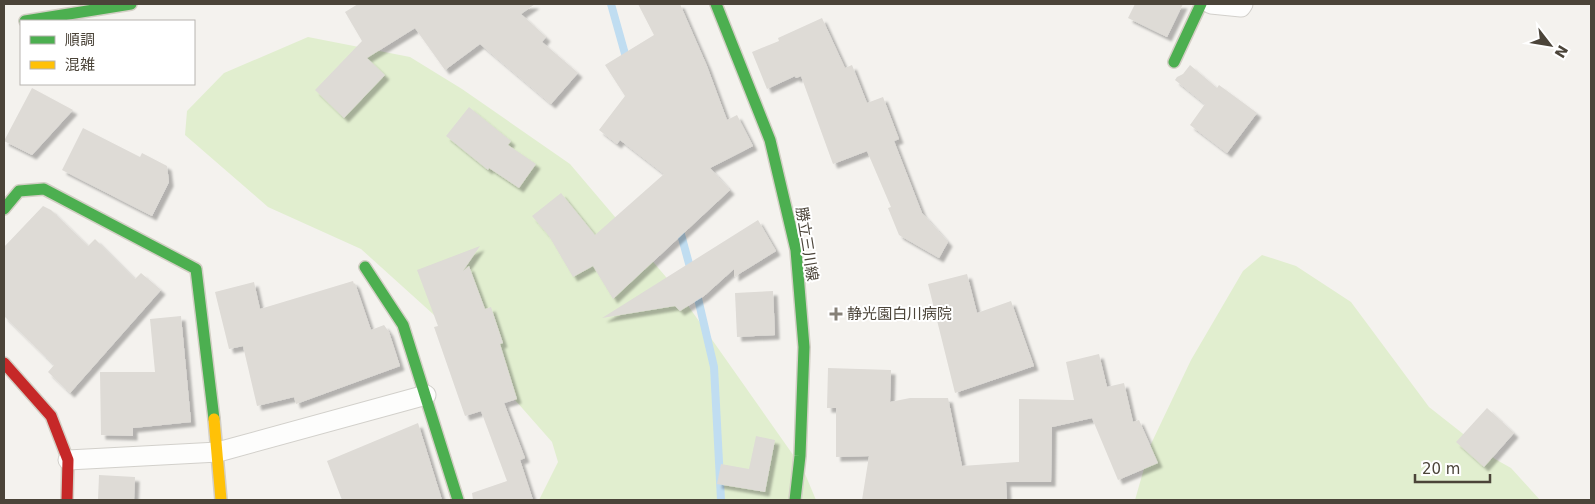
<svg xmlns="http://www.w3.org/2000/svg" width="1595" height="504" viewBox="0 0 1595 504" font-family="'DejaVu Sans','Noto Sans JP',sans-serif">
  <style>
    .green { fill: #e1eecf }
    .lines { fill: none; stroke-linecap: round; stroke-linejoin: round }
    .stream { stroke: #c0ddf1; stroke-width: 8 }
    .building { fill: #dedbd6; filter: url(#shadow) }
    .street-casing { stroke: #d2d0cb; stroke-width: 21 }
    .fast-casing { stroke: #d3cfc5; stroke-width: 14 }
    .slow-casing { stroke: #d3cfc5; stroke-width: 14 }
    .jam-casing { stroke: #d3cfc5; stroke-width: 14 }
    .street { stroke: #fdfdfc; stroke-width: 19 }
    .fast { stroke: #4caf50; stroke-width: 11 }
    .slow { stroke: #ffc107; stroke-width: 11 }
    .jam { stroke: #c62828; stroke-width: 11 }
    .poi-dot { fill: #868178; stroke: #fff; stroke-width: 2 }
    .labels { text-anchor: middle; stroke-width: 4; stroke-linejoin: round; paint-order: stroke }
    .street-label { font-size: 15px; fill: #4b4439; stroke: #fff }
    .poi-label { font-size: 15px; fill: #4b4439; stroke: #fff; text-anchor: start }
  </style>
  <defs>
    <filter id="shadow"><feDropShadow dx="4.5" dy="4.5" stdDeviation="1" flood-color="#0004"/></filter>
  </defs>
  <rect width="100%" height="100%" fill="#f4f2ee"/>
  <g class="green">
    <path d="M308,37L410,57L462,89L570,164L677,290L803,469L816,500H539L558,462L552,442L464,342L361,249L268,207L185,135L187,111L224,73Z"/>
    <path d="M1262,255L1296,266L1351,302L1429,407L1495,459L1511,468L1540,500H1135L1151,444L1191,360L1243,271Z"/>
  </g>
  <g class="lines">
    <g class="stream">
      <path d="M611,4L627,61"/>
      <path d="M679,227L691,271"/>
      <path d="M696,290L714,367L721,500"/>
    </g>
  </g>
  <g class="building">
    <path d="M358,4H535L521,14L546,37L542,42L578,73L551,104L480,44L445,70L415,28L367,58L385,75L344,118L315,90L362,41L345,12Z"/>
    <path d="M638,4H680L707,66L727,120L737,115L753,146L710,168L730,190L613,299L593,266L573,277L549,236L532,216L561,193L595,235L664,174L620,140L617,144L599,130L625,96L605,65L654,35Z"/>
    <path d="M1135,4H1183L1167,37L1128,18Z"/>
    <path d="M822,18L845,68L852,65L867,103L883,97L899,139L894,141L922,213L948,242L939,258L899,235L888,208L891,207L867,151L833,164L801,76L796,78L795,76L767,89L752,52L779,41L778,38Z"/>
    <path d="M1190,65L1217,88L1219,85L1257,113L1227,153L1190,125L1205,104L1175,80L1177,77L1183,74Z"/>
    <path d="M32,88L73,110L32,155L4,141Z"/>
    <path d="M469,107L511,141L508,145L536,164L519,188L489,168L488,170L446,136Z"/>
    <path d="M83,128L140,157L142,153L167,166L169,182L152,216L62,170Z"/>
    <path d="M43,206L51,210L88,246L95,239L135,279L141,273L161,290L70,393L48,372L54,365L4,316V247Z"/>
    <path d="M758,220L776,251L734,277V269L704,296L680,311L675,306L602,318Z"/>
    <path d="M480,246L463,271L469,266L485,309L491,307L503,343L500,344L517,399L504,403L525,458L520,460L533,500H473L472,493L507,481L481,411L465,416L434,327L438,326L417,270Z"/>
    <path d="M967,274L977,313L1011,301L1034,366L955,393L928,284Z"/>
    <path d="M353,281L354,284L355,283L371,330L384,325L389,332L400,366L296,404L294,397L257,406L243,346L229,349L215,292L254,282L260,309Z"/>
    <path d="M773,291L775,335L737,337L735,293Z"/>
    <path d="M181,316L191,422L133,428V436L101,435L100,372H155L150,319Z"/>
    <path d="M1099,354L1107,387L1124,383L1133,422L1139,420L1158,463L1118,480L1092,418L1052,427L1051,482H1006L1007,499L862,500L869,456L836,457V408H827L828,368L891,370L890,402L910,398H948L962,466L1019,462V399L1074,400L1066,362Z"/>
    <path d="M1487,408L1514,433L1484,467L1456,442Z"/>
    <path d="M418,423L442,500H342L327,461Z"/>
    <path d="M756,436L775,440L765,492L717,484L721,464L749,469Z"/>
    <path d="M99,475L135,477L134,500H98Z"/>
  </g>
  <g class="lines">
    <defs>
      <g id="street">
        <path d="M1211,4L1241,7L1243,4"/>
        <path d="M68,460L218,452L426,395"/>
      </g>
      <g id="fast">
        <path d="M716,4L770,140L796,250L804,347L800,456L795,500"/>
        <path d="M25,21L131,4"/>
        <path d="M1174,62L1201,4"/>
        <path d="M4,209L19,191L44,189L196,269L214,419"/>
        <path d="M365,267L403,325L458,500"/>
      </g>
      <path id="slow" d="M214,419L221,500"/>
      <path id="jam" d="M4,363L51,416L68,460L67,500"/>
    </defs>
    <use href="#street" class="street-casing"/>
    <use href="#fast" class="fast-casing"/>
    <use href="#slow" class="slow-casing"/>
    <use href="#jam" class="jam-casing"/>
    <use href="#street" class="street"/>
    <use href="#fast" class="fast"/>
    <use href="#slow" class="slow"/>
    <use href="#jam" class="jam"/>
  </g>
  <path class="poi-dot" d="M833.5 306.5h5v5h5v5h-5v5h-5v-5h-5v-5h5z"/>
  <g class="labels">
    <g class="street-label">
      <text transform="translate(807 244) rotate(81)" y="5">勝立三川線</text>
    </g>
    <g class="poi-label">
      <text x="847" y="319">静光園白川病院</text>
    </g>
  </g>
  <rect width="1595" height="504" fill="none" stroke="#4b4439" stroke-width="10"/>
  <rect x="20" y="20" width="175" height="65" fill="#ffffff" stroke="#b7b4b0"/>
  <rect x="30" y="36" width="25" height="8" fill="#4caf50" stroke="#b7b4b0"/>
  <text x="65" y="45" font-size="15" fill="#4b4439">順調</text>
  <rect x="30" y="61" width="25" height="8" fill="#ffc107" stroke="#b7b4b0"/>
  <text x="65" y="70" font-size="15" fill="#4b4439">混雑</text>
  <g transform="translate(1550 45) rotate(121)" stroke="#ffffff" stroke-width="4" paint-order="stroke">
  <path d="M0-4L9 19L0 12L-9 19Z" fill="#4b4439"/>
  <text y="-8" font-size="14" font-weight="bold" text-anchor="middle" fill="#4b4439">N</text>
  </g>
  <path d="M1415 474v8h75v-8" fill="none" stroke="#4b4439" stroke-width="2.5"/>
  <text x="1422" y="474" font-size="15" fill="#4b4439" stroke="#ffffff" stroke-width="4" paint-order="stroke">20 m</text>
</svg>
